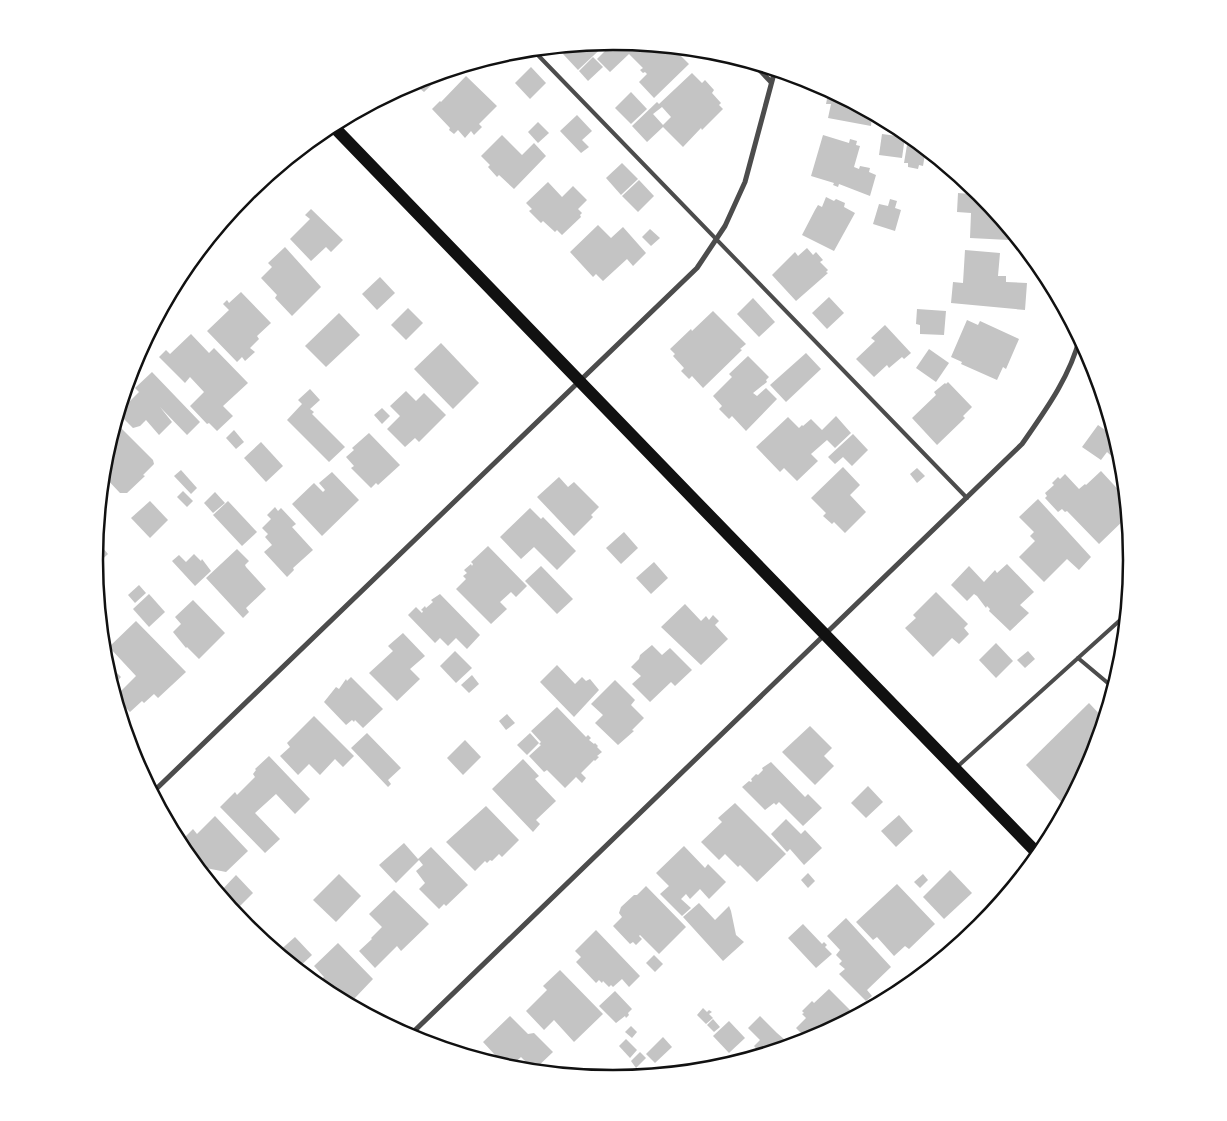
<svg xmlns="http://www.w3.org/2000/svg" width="1227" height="1121" viewBox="0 0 1227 1121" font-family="'Fira Sans',sans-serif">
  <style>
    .building { fill: #c4c4c4; fill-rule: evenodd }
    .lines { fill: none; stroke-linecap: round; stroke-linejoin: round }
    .service { stroke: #4c4c4c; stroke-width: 4 }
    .minor { stroke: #4c4c4c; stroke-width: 5 }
    .primary { stroke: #111; stroke-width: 12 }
    .rim { fill: none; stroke: #111; stroke-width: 2.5 }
  </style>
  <rect width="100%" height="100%" fill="#fff"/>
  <g class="building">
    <path d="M615,41L666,46L671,52L674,49L689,64L654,98L639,82L647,74L645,72L643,73L640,70L643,68L629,54L610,72L597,59Z"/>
    <path d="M608,42L578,70L563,54L572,45Z"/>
    <path d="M593,57L603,67L588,81L579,71Z"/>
    <path d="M531,67L546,83L530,99L515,83Z"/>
    <path d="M442,72L443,74L424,92L419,88L417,89L411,83Z"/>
    <path d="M692,73L702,83L705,80L714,90L712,93L721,103L719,105L723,109L702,130L701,128L683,147L663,127L647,142L632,126L657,102L659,104ZM662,107L671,117L663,125L653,114Z"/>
    <path d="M466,76L497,106L479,124L482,127L474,135L471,131L465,138L458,130L454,134L449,130L450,128L432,109L440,101L441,102Z"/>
    <path d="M631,92L647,109L631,124L615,108Z"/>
    <path d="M833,92L877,115H872L871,126L828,118L831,104H826L828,94L832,95Z"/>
    <path d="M577,115L592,131L582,140L589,147L581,153L560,131Z"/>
    <path d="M538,122L549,133L538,143L528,132Z"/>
    <path d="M882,134L905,137L902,158L879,155Z"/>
    <path d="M502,135L522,155L534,143L546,156L514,189L499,175L497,177L488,167L490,165L481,156Z"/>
    <path d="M823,135L849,143L850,139L857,141L856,145L860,146L854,167L859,169L860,166L870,168L869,172L876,175L870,196L839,184L838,187L833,185L834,183L811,176Z"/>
    <path d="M908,139L916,140L926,148L923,166L919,165L918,169L908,167V163H904Z"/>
    <path d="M622,163L638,179L621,195L606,178Z"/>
    <path d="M639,180L654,196L638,212L622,196Z"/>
    <path d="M548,182L562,197L573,186L587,200L578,209L582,213L580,215L581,217L562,235L557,230L555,232L543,221L541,223L529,211L532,209L526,203Z"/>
    <path d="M958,193L982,195L1010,229L1009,240L970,238L971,213L957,212Z"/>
    <path d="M826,197L834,201L836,199L845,203L844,207L855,213L834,251L802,235L815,210L818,205L822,207Z"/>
    <path d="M890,199L897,201L895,208L901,210L895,231L873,224L879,204L888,206Z"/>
    <path d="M311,209L343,240L331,252L326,247L311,261L290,239L310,219L305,215Z"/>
    <path d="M598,225L611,238L623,227L646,253L633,266L627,259L603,281L596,274L593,277L570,252Z"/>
    <path d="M650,229L660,238L651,246L642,237Z"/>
    <path d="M285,247L321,287L292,316L275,298L277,295L261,278L272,267L268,263Z"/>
    <path d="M807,248L813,255L816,252L823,260L820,262L828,270L826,272L828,273L796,301L772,275L795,252L798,256Z"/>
    <path d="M965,250L1000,253L998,276H1006V282L1027,283L1025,310L951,303L953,282L963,283Z"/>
    <path d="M380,277L395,293L377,310L362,294Z"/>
    <path d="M241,292L271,323L257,336L259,339L250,348L255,352L245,361L242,357L237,362L207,331L229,310L223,304L227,300L229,303Z"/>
    <path d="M829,297L844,313L827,329L812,313Z"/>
    <path d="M753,298L775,322L759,337L737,314Z"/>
    <path d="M408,308L423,323L406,340L391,325Z"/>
    <path d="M917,309L946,311L944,335L920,334V325L916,324Z"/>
    <path d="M713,311L746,344L740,349L742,350L703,388L692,376L689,379L681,371L684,368L673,356L675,354L670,349L691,329L692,331Z"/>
    <path d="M339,313L360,335L326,367L305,346Z"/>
    <path d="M967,320L978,325L980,321L1019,339L1006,369L1003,367L997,380L961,364L962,362L951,357Z"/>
    <path d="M885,325L911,353L904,359L902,357L889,368L887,365L874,377L856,359L875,341L871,338Z"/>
    <path d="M191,334L209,353L214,348L248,383L223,406L233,416L217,431L209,423L207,424L190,406L204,392L190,377L185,383L159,357L166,350L170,354Z"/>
    <path d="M441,343L479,383L453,409L414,369Z"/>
    <path d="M929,349L949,363L936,382L916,368Z"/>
    <path d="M806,353L821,369L786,402L770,385Z"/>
    <path d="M748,356L769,377L766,380L767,382L753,393L757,396L766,388L777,399L746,431L732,416L729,419L719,409L722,406L713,396L732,377L729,374Z"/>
    <path d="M152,372L200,422L187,435L160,407L172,422L159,435L146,420L140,426L133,428L118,413L139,392L135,388Z"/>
    <path d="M948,382L972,407L963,416L965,418L937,445L912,418L936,395L934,392L945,383L946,384Z"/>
    <path d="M310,389L320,400L310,409L314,412L312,414L345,447L329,462L287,420L302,404L298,400Z"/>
    <path d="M406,391L416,401L424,393L446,415L419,442L415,438L405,447L387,429L400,416L390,406Z"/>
    <path d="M382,408L390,416L382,424L374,415Z"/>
    <path d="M836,416L851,433L835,448L827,440L811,454L818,461L797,481L784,468L780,472L756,447L788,417L799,428L802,425L803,426L811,419L822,430Z"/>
    <path d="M115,422L153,460L154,464L143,475L145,476L127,493H120L103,475L104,459Z"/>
    <path d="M1098,425L1115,437L1116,436L1123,463L1118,460L1117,461L1107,452L1101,460L1082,447Z"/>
    <path d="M234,430L244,442L236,449L226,438Z"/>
    <path d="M369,433L400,465L378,485L376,483L371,488L351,468L354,466L346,457L354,450L352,448Z"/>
    <path d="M853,434L868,450L852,466L843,457L835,464L828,457Z"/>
    <path d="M261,442L283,466L266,482L244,458Z"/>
    <path d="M843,467L860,485L850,495L866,512L845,533L834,522L832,524L823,516L826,513L811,498Z"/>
    <path d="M917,468L925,476L917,483L910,474Z"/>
    <path d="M181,470L197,488L191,494L174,476Z"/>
    <path d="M1101,471L1125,497L1128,516L1099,544L1067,511L1065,512L1062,509L1058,512L1045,498L1047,496L1045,493L1054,485L1052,483L1058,477L1060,479L1065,474L1079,489L1085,484L1086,485Z"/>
    <path d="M332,472L359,500L322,536L292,504L314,483L323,492L325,490L319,483Z"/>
    <path d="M559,477L568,487L574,482L599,507L591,515L593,517L574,536L537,497Z"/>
    <path d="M183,491L193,501L187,507L177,497Z"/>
    <path d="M215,492L225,503L213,513L204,503Z"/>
    <path d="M1038,499L1091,557L1079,570L1067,559L1044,582L1019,557L1035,541L1030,536L1034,532L1019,517Z"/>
    <path d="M150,501L168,520L150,538L131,518Z"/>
    <path d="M228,501L257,532L242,546L213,515Z"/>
    <path d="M275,507L278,511L281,508L296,524L292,527L313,550L293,568L294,570L287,577L264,552L272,545L265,537L268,534L262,528L271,519L267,515Z"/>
    <path d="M530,508L541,519L543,517L576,551L557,570L534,547L521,559L500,537Z"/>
    <path d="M624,532L638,548L621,564L606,548Z"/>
    <path d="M96,540L108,554L95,566L94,560Z"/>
    <path d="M488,546L527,586L516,597L511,592L500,602L507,609L491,624L456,589L466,579L463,576L467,573L464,570L471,564L472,566L473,564L471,562Z"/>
    <path d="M237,549L249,561L245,565L246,567L266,589L246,608L249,612L243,618L206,578Z"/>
    <path d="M194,554L201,561L202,559L211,571L195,586L172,561L179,555L186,562Z"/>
    <path d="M654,562L668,578L651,594L636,578Z"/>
    <path d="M1007,564L1034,592L1020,605L1029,613L1010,631L989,611L990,609L987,606L986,608L977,596L974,594L967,601L951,585L969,566L984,582L995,570L997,573Z"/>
    <path d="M541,566L573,599L557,614L525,581Z"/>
    <path d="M139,585L146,593L135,603L128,595Z"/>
    <path d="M936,592L968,624L964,628L969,634L959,644L952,638L933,657L905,628L916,618L913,615Z"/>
    <path d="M149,594L165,612L149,627L133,609Z"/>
    <path d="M440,594L480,635L467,649L456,638L448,646L440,638L435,643L408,615L416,607L422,613L423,611L421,610L425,606L426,608L433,602L431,600Z"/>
    <path d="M193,600L225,633L199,659L187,647L186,648L173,632L181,624L175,617Z"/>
    <path d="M685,604L701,621L706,616L709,620L713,615L719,621L715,625L728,639L701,665L661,627Z"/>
    <path d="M136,621L186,672L158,698L154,694L144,703L142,701L130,712L115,697L136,676L109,647Z"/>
    <path d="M403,633L425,656L410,669L420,679L397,701L369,673L393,651L388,646Z"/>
    <path d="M996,643L1013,661L996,678L979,660Z"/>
    <path d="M652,645L662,655L670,648L692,670L675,686L671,682L650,702L632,684L641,676L631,667L639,659L640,655Z"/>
    <path d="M455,651L472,668L456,683L440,666Z"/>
    <path d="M1028,651L1035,659L1025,668L1017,660Z"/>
    <path d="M1124,654L1123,662L1120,671L1113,664Z"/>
    <path d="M104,660L121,677L112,687L104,662Z"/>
    <path d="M557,665L575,684L582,677L586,681L590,679L599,690L574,717L540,682Z"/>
    <path d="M472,675L479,684L469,693L461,685Z"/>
    <path d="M351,677L383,709L363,728L355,720L354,722L352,720L346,725L324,702L336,687L339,689L346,679L347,681Z"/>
    <path d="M615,680L635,700L631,705L644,718L632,730L634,731L618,745L595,723L603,715L591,704Z"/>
    <path d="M1089,703L1105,720L1093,759L1067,808L1026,765Z"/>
    <path d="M557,707L586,737L588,735L591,738L589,740L594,744L595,743L598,746L597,747L602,752L597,756L599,757L595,761L594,760L581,773L586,778L582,783L576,777L565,788L547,770L544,772L529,756L541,745L539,744L541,742L531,731Z"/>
    <path d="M507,714L515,723L506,730L499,721Z"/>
    <path d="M314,716L354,756L343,767L335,759L320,775L309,764L298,775L280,756L290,747L287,743Z"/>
    <path d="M810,726L832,748L824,756L834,766L815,785L782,752Z"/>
    <path d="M367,733L401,768L388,780L391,784L388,787L351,748Z"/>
    <path d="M530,733L539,743L527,755L517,745Z"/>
    <path d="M465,740L481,757L463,775L447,758Z"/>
    <path d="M269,756L310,799L295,814L276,794L255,813L280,839L265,853L220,807L235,792L237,795L255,777L253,774L256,770L255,769Z"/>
    <path d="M523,759L539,776L535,779L556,801L536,820L540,824L533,832L492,789Z"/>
    <path d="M771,762L805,797L808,794L822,808L803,826L779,802L776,805L774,803L765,810L742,787L749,781L751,782L752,781L751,779L756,774L758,775L763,770L762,768Z"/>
    <path d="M868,786L883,802L866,818L851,803Z"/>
    <path d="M735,803L786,854L757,882L740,865L738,867L725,854L719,860L701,842L722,822L718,818Z"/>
    <path d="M486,806L519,840L502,857L499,854L492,861L490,860L487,863L485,861L475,871L446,842Z"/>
    <path d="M899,815L913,831L896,847L881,831Z"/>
    <path d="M215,816L248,851L226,872L206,868L181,841L193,829L197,834Z"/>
    <path d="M786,819L801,834L805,830L822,848L804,865L790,849L787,852L771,834Z"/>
    <path d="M404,843L418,859L431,847L468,885L446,906L444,904L439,909L419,889L425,883L416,871L423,865L419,860L396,883L379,865Z"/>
    <path d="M684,846L705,868L708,864L726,882L709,899L700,889L690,899L686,894L681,899L691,908L682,916L660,894L669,886L656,873Z"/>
    <path d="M950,870L972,893L944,919L923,897Z"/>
    <path d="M808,873L815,881L808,888L801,880Z"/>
    <path d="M339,874L361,896L336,922L313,900Z"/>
    <path d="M923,874L928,880L920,888L914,882Z"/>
    <path d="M236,875L253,893L236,910L219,893Z"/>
    <path d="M897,884L935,924L909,949L905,946L894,956L877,937L873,940L856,922Z"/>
    <path d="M646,886L686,927L659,954L640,935L639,936L642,939L636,945L633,942L630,944L613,926L622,917L619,913L621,907L634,895H637Z"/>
    <path d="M394,890L429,924L401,951L397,946L375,968L359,951L372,939L371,938L382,927L369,914Z"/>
    <path d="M699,903L715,920L729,906L731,911L736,935L744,942L723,961L683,917Z"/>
    <path d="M846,918L891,967L867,990L872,996L866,1001L839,974L845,969L839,964L842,961L836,955L840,950L827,936Z"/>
    <path d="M803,924L822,944L824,942L827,945L825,947L832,954L816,968L788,938Z"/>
    <path d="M596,930L640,976L629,987L622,979L613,987L611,985L609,987L603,981L602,983L599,980L596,983L576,962L581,957L575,951Z"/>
    <path d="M295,937L312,955L297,969L277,953Z"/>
    <path d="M338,943L373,979L353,1000L349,996L343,1002L331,995L318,982L324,977L314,966Z"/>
    <path d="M654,955L663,964L655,972L646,963Z"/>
    <path d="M560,970L603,1014L574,1042L554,1020L544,1030L526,1011L547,990L543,986Z"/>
    <path d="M829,989L850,1010L828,1032L809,1041L796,1028L806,1018L802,1014L804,1013L802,1011L812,1001L814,1003Z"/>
    <path d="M615,991L632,1009L628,1013L629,1015L626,1018L625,1016L616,1023L599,1006Z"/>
    <path d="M703,1008L707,1012L709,1010L712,1012L709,1014L713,1018L706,1024L697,1015Z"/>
    <path d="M510,1016L528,1034L534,1033L553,1052L534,1070L521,1057L508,1069L483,1042Z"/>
    <path d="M760,1016L777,1033L792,1046L753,1058L759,1052L754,1046L760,1040L748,1028Z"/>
    <path d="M713,1019L720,1027L714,1032L707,1025Z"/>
    <path d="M729,1021L745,1038L729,1053L713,1036Z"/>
    <path d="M631,1026L637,1032L632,1038L625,1032Z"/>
    <path d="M663,1037L672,1047L655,1063L646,1054Z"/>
    <path d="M626,1039L637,1050L630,1058L619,1046Z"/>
    <path d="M640,1052L646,1058L636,1068L631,1061Z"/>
    <path d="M728,1058L734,1064L716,1069Z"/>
  </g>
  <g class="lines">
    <g class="service">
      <path d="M532,49L967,498"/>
      <path d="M1078,658L1115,689"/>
      <path d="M957,767L1128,613"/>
    </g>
    <g class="minor">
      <path d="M753,63L771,82"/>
      <path d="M218,228L291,157"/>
      <path d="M152,793L697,268L725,226L745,182L775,70"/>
      <path d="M408,1037L1022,444C1045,411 1070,377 1080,337"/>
    </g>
    <path class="primary" d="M332,125C567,370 804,612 1040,856"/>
  </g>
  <path d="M0 0H1227V1121H0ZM103 560a510 510 0 1 1 1020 0a510 510 0 1 1-1020 0Z" fill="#fff" fill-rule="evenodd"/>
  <path class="rim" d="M103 560a510 510 0 1 1 1020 0a510 510 0 1 1-1020 0Z"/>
</svg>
